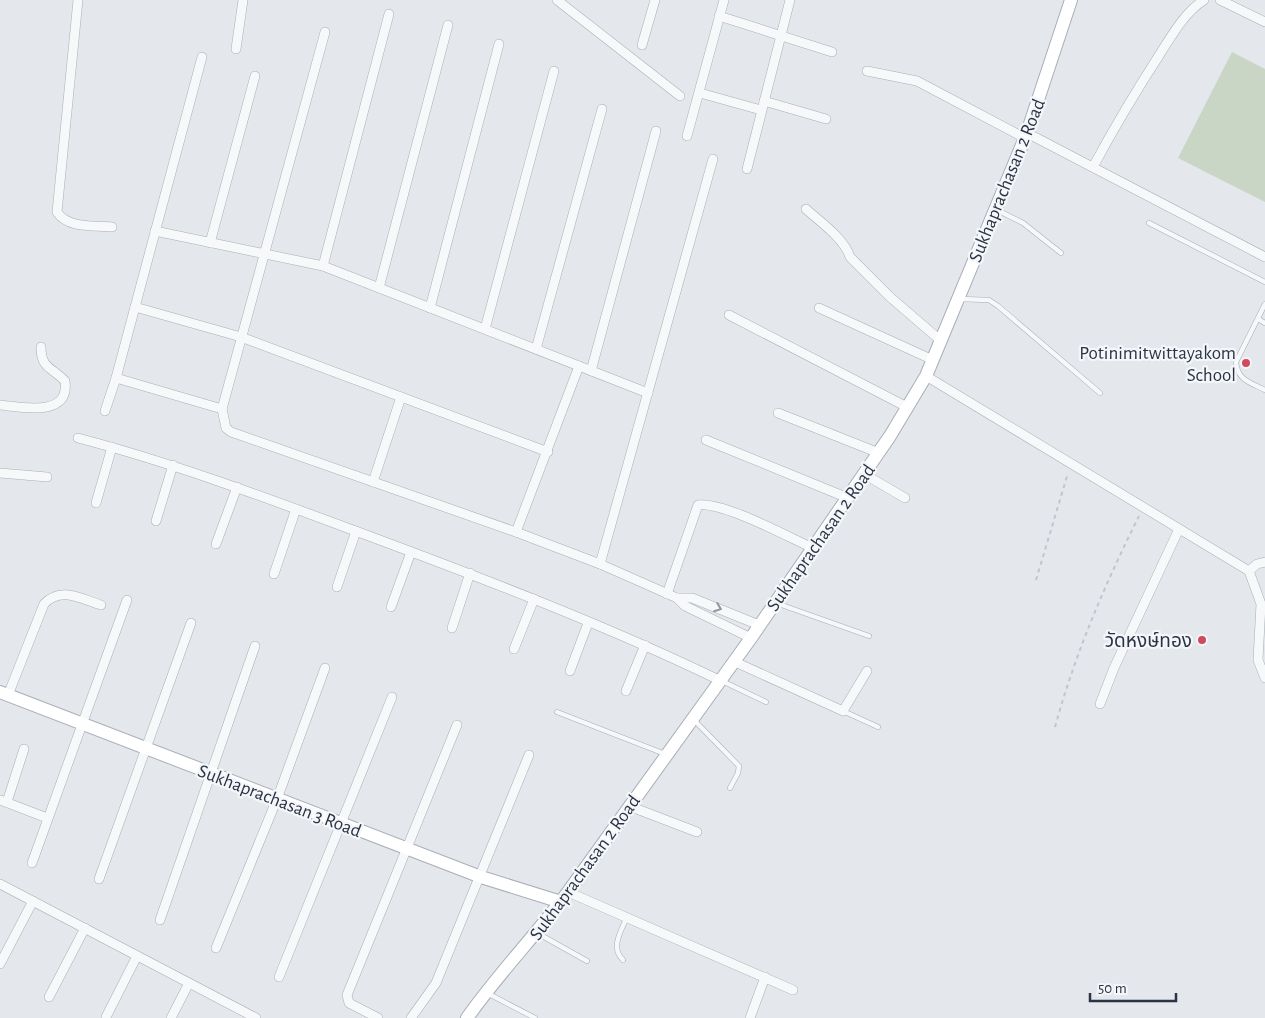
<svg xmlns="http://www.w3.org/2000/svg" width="1265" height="1018" viewBox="0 0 1265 1018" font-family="'Alegreya Sans','Noto Sans Thai',sans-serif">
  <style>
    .green { fill: #c9d6c5 }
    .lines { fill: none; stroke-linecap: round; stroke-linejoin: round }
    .lane-casing { stroke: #a9aeb7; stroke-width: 5.5 }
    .street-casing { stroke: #a9aeb7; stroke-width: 10 }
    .secondary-casing { stroke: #a9aeb7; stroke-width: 14 }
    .path { stroke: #c2c5cb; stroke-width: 2; stroke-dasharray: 4 4; stroke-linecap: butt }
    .lane { stroke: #f7f8fa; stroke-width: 4.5 }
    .street { stroke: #f7f8fa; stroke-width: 9 }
    .secondary { stroke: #fff; stroke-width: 12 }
    .oneway { stroke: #9196a0 }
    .poi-dot { fill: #d1495b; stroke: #f4f6f9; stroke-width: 2 }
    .labels { text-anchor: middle; stroke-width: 4.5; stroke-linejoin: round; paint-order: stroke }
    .street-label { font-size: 19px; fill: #2b3445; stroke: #f4f6f9 }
    .poi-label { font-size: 19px; fill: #2b3445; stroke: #f4f6f9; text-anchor: end }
  </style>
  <rect width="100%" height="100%" fill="#e4e7ec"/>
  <path class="green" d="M1232,52L1265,69V202L1178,158Z"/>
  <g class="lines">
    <defs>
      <g id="lane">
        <path d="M997,210L1023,223L1061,253"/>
        <path d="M1149,223L1265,282"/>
        <path d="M960,299L989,300L998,306L1100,393"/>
        <path d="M1265,304L1236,362C1237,380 1251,383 1265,390"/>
        <path d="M1258,319L1265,323"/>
        <path d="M776,603L869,636"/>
        <path d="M722,681L766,702"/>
        <path d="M843,711L878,727"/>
        <path d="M557,712L665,754"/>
        <path d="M694,720L739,766L738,773L730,788"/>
        <path d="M537,933L587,961"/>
        <path d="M623,960C610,948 621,931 627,917"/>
        <path d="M487,993L535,1018"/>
      </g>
      <g id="street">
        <path d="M78,0L57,212C68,229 94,225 112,227"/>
        <path d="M557,0L680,96"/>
        <path d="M1220,0L1265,22"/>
        <path d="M719,16L832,52"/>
        <path d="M325,32L222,409L226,428L231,432L516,532L600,564L677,598L685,606L751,638"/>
        <path d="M642,45L655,0"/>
        <path d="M236,49L243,0"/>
        <path d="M867,71L917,81L1025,138"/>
        <path d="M700,93L761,110"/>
        <path d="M764,101L826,119"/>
        <path d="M1027,133L1265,257"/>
        <path d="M687,136L724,0"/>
        <path d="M1093,167C1114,128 1136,91 1160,54C1172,35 1185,12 1204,0"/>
        <path d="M747,169L790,0"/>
        <path d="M806,209C820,222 844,238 850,257L890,297L940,340"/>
        <path d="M155,231L323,266L648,393"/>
        <path d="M210,243L255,76"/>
        <path d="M323,266L389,14"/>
        <path d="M379,288L448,25"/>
        <path d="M135,307L241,337L548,452"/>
        <path d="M430,308L499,44"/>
        <path d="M819,308L933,360"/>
        <path d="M729,315L907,407"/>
        <path d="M485,329L554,71"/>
        <path d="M536,349L602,109"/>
        <path d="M591,371L656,131"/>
        <path d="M926,376L1249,571L1261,604L1258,660L1265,678"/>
        <path d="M116,378L222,409"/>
        <path d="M0,405C21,407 70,418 65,381C52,367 41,369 41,347"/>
        <path d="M105,411L116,378L202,57"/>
        <path d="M778,413L879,453"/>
        <path d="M78,438C177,464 272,500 369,536C487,580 605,625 719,680"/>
        <path d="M706,440L848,498"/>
        <path d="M0,473L47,477"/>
        <path d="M864,474L905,498"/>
        <path d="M373,482L401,397"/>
        <path d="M96,503L112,447"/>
        <path d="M156,521L173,465"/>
        <path d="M516,532L579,366"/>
        <path d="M216,544L237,487"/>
        <path d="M600,564L713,159"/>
        <path d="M1249,571L1257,564L1265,562"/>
        <path d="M274,574L296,509"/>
        <path d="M337,587L356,531"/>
        <path d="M667,594L698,505C722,501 788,537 813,548"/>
        <path d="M677,598H692L759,625"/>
        <path d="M391,607L411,552"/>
        <path d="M452,628L470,573"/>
        <path d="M514,649L534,599"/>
        <path d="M733,661L843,711L867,671"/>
        <path d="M570,671L588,623"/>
        <path d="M626,691L645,645"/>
        <path d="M8,695L44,604C61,586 81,599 101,605"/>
        <path d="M1100,704L1114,668L1179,529"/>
        <path d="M0,800L47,818"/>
        <path d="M7,802L24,749"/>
        <path d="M629,806L697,832"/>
        <path d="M32,863L127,600"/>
        <path d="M99,879L191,623"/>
        <path d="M0,884L256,1018"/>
        <path d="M568,892L793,990"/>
        <path d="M160,920L255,646"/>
        <path d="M216,948L277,799L325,668"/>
        <path d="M0,964L33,901"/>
        <path d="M279,977L392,697"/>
        <path d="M49,997L85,928"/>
        <path d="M106,1017L137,956"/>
        <path d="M171,1018L189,983"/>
        <path d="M378,1018L349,1003L347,995L457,725"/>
        <path d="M411,1018L436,983L529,755"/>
        <path d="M750,1018L765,977"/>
      </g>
      <g id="secondary">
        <path d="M0,692L481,877L561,902"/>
        <path d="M467,1018C498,974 536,935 568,892L751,638L890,436L926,376L1027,133L1071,0"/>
      </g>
    </defs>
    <use href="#lane" class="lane-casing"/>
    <use href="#street" class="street-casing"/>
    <use href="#secondary" class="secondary-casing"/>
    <g class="path">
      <path d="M1036,580L1068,473"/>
      <path d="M1055,727C1075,654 1105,584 1139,516"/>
    </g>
    <use href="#lane" class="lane"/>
    <use href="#street" class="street"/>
    <use href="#secondary" class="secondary"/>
  </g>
  <defs><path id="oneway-chevron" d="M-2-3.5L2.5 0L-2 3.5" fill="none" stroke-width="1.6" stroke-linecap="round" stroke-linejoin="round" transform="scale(1.25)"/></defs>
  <use class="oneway" href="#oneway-chevron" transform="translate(718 608) rotate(21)"/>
  <g class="poi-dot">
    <circle cx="1246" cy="363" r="5"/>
    <circle cx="1202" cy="640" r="5"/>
  </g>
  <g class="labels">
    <g class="street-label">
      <text transform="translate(1006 180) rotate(-68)" y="7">Sukhaprachasan 2 Road</text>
      <text transform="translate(820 537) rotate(-55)" y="7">Sukhaprachasan 2 Road</text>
      <text transform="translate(280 800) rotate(21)" y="7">Sukhaprachasan 3 Road</text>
      <text transform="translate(584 867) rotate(-54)" y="7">Sukhaprachasan 2 Road</text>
    </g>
    <g class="poi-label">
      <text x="1236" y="359">Potinimitwittayakom<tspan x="1236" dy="22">School</tspan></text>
      <text x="1192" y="647">วัดหงษ์ทอง</text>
    </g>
  </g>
  <path d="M1090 993v8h86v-8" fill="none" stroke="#2b3445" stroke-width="2.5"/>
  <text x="1098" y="993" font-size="15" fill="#2b3445" stroke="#f4f6f9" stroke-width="4" paint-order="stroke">50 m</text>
</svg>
